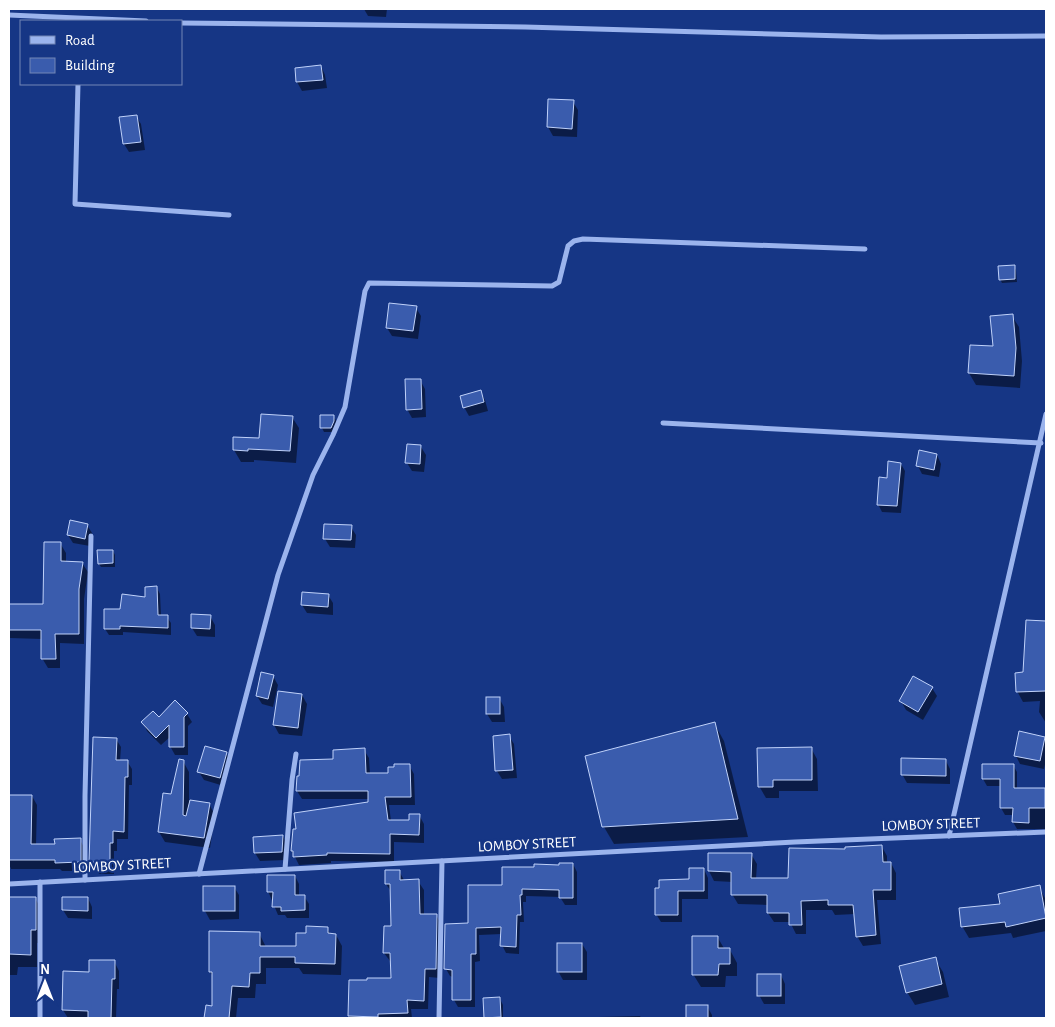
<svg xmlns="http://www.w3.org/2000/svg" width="1055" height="1027" viewBox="0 0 1055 1027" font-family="'Alegreya Sans',sans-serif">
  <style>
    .shadow { fill: #0007 }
    .building { fill: #3a5cad; stroke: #c0d2fa }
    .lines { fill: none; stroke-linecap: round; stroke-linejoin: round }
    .minor { stroke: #9bb4ed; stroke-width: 5 }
    .labels { text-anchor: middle; stroke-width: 4.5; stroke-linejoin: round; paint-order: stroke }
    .street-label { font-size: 15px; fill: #fff; stroke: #163685 }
  </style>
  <rect width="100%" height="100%" fill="#163685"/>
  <g class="shadow">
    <path d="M364,9H387L386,17L368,16Z"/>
    <path d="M321,66L325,75L327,88L302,91L297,82L296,69Z"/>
    <path d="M573,102L578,110L577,137L553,136L548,127Z"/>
    <path d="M136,116L141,124L145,150L129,152L124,144Z"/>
    <path d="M1014,267L1016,270L1017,282L1002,283L1000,279Z"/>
    <path d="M416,308L421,316L418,339L392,336L387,328Z"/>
    <path d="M1012,316L1019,327L1022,361L1020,388L976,385L969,373L994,348Z"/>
    <path d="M420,380L425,389L426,417L412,418L407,409Z"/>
    <path d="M480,391L485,400L488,411L469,416L464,407Z"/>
    <path d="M292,417L299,428L296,463L254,460V462H241L234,450L260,439Z"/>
    <path d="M333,417L336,420V426L333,432H324L322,428Z"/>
    <path d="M421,447L426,455L424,472L412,471L407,463Z"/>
    <path d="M937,455L941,464L939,477L922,474L918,466Z"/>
    <path d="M901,464L905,471L901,513L882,512L878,504L888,479Z"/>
    <path d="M87,525L92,533L90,546L73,543L68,535Z"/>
    <path d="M351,527L356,535L355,548L330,547L325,539Z"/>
    <path d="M60,543L66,553V563H82L88,572L84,599V644L60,643V668H48L42,658V639L9,638V599L10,606H44Z"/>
    <path d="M113,551L115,555V567H101L99,564Z"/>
    <path d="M157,588L160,594L161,616L167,617L171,623V635L123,632V635H109L105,629L121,610L146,598Z"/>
    <path d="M328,595L333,603V615L307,613L302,605Z"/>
    <path d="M210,616L215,625V637L197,636L192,628Z"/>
    <path d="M1027,621L1046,623V723L1039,712L1040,701L1023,702L1017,691L1024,674Z"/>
    <path d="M273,676L278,685L273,707L262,704L257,696Z"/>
    <path d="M932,688L937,696L923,720L906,710L901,701Z"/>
    <path d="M302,695L307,704L302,736L279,734L274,725Z"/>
    <path d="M499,698L504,707L505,722H492L487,714V699Z"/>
    <path d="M175,702L187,714L192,722L188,726V755H175L170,746V737L161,745L147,731L143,722L159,718Z"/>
    <path d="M714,723L724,741L748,837L614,844L604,827Z"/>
    <path d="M509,736L514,744L517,778L502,779L497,771Z"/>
    <path d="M1044,738L1046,741V760L1044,769L1020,764L1016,756Z"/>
    <path d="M116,739L121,747L120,761H127L132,769V785H129L128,839H117V851H114V874H99L91,861Z"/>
    <path d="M811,748L817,759L818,791H779V798H766L759,786Z"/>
    <path d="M364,750L369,758L370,774H389L409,765L414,774L415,805H389L391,821H410L419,815L424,824V843L394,842V862L331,861V863L299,865L292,851L294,830L370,804L369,799H302L297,791L335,760Z"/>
    <path d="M226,753L231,761L224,786L204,780L199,772Z"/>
    <path d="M183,761L189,772V801L209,804L215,815L210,848L165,842L159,832Z"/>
    <path d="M946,761L950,769V784L907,783L902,774Z"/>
    <path d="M1013,765L1017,772V790L1046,789V829H1017L1013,822L1014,815H1005L1001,808V786H987L983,779Z"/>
    <path d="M9,796H32L37,805L36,845H56L80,840L85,849V871H62L60,869H11L9,864Z"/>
    <path d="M283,836L287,845L286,860L260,861L255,853V838Z"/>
    <path d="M882,847L887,856V863H891L896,873V900H877L881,944L863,946L857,936L855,914L835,915L832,910H806V934H796L790,922H774L768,913V905L738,904L732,894L733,882L714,881L709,871V854H751L757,864L756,879H790L847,850Z"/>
    <path d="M573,864L577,872V905H565L560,897L526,896V902H523L524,922H520L519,954L506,953L502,945V934L479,935L480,961L475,962V1007H458L454,1000L453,977L450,976L446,969L469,925L504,886L535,868Z"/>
    <path d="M704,869L708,878V899H682V922H661L656,914V889L691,880Z"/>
    <path d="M399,871L404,880L418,881L424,890V916L436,915L441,924L440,978L429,977L428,1009H411L412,1018H350L349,1016L392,980L391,961H390L384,953L393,927L392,893L386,884Z"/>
    <path d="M295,876L299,884V896H304L309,904V918H287L285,915H278L268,891Z"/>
    <path d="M204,887H234L239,895V919L210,920L205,911Z"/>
    <path d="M1039,887L1046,900V931L1013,938L1011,933L969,938L962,926Z"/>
    <path d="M9,898H35L42,911V943H37V967H18L17,975H9Z"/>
    <path d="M88,898L92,907V919L68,918L63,910Z"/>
    <path d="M327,928L331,935H336L342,946L341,975L303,974L299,968H266V984H256L255,998H238L236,1018H206L207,1007H213L214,978L210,972L259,933L266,947H297L308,934Z"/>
    <path d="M718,938L725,950H730L737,963V976H726L725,987H701L693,974Z"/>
    <path d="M582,944L587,952V980H563L558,971Z"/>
    <path d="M935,959L943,972L949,997L915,1005L907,992Z"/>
    <path d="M114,961L119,971V989H117L116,1018H68L63,1010L90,973Z"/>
    <path d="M781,975L785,984V1004H764L759,995Z"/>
    <path d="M484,999H500L503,1005V1018H484Z"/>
    <path d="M707,1006L712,1015V1018H688Z"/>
    <path d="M640,1016L641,1018H598V1017Z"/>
  </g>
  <g class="building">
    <path d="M321,65L323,80L296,82L295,68Z"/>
    <path d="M548,99L574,100L572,129L547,127Z"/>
    <path d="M137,115L141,142L123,144L119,117Z"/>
    <path d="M1015,265V279L999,280L998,266Z"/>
    <path d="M389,303L417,306L413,331L386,328Z"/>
    <path d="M1013,314L1016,348L1014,376L968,373L970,345L993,346L990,316Z"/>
    <path d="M405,379H421L422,409L406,410Z"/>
    <path d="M481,390L484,402L463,408L460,396Z"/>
    <path d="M261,414L293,416L290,451L248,449V451L233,450V437L259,438Z"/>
    <path d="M320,415H334V421L331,428H320Z"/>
    <path d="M407,444L421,445L420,464L405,463Z"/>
    <path d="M919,450L937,454L934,470L916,466Z"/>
    <path d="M888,461L901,463L897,506L877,505L879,477L887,478Z"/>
    <path d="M70,520L88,524L85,539L67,535Z"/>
    <path d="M324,524L352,525L351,540L323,539Z"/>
    <path d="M44,542H61V561L83,562L79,589V634H55L56,659H41V630H9V604H43Z"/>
    <path d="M97,550H113V563L98,564Z"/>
    <path d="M157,586L158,615H168V628L120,626V629H104V609H120L122,594L145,597V587Z"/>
    <path d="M302,592L329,594L328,607L301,605Z"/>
    <path d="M191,614L211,615L210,629L191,628Z"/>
    <path d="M1026,620L1046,621V691L1016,692L1015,673L1023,672Z"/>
    <path d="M261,672L274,675L268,699L256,696Z"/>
    <path d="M913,676L933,687L918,712L899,701Z"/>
    <path d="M278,691L302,694L298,728L273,725Z"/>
    <rect x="486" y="697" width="14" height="17"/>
    <path d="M175,700L188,713L184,717V747H169V725L156,738L141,722L153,711L159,717Z"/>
    <path d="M715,722L738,819L602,827L585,756Z"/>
    <path d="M1019,731L1045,737L1040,761L1014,756Z"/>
    <path d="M510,734L513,770L495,771L493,736Z"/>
    <path d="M93,737L117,738L116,760H128V777H125L124,832L113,831V843H110V866H93L94,862H89Z"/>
    <path d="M205,746L227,752L220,778L197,772Z"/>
    <path d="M812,747V780H773V787H758L757,748Z"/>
    <path d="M365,748L366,773H388V767H394V764H410L411,797H385L388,820H409V814H420L419,835L390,834V854L327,853V855L293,857V851H291L293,829H296L294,813L368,802V791H296L297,776H299L300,760L333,759V750Z"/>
    <path d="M901,758L946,759V776L901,775Z"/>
    <path d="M179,759L184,760L183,815L186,816L190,800L210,803L204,838L158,832L163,793L171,794Z"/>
    <path d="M982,764H1014V788H1045V808H1029V823L1012,822L1013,808H1000V779H982Z"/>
    <path d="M9,795H32L31,844H55L54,839L81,838V862L55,863V860H9Z"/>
    <path d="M283,835L282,852L254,853L253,837Z"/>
    <path d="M882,845L883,862H891V890H873L876,935L856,937L853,905H828V900L801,901L802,925H789V913H767V895H731V872L708,871V853H752L751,878H788L789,848L845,849V847Z"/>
    <path d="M559,863H573V898H559V890L522,889V895H520L521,915H517L516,947L500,946L501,927L476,928V954H471V1000H452V970L444,969L445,924L468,923V885H502V867H534V864L559,865Z"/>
    <path d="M689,868H704V891H678V915H655V888H659V880L689,879Z"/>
    <path d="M385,870H400V880L419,879L420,914H437L436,969H425L424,1001L407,1000L408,1013L378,1014V1017L348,1016L349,980H367V978H391L390,953H383L384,926H391L390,884H385Z"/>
    <path d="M267,875H295V895H305V910L281,911V907H272L273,892H267Z"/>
    <path d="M1040,885L1046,918L1006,927L1005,922L961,927L959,908L1000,904L998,894Z"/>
    <rect x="203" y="886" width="32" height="25"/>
    <path d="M9,897H36V930H31V955L9,954Z"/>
    <path d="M62,897H88V911L62,910Z"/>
    <path d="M306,926L328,927V933L336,934L335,964L295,963V957H260V973H250L249,987L232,986L229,1018H204L206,1005L212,1006V972H209V931L260,932V946H296V933H306Z"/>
    <path d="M692,936H718V948H730V964H719L718,975H692Z"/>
    <rect x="557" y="943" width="25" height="29"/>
    <path d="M936,957L942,984L906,993L899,966Z"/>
    <path d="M89,960H115V979H112L111,1018H88V1011L62,1010L63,971L89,972Z"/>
    <rect x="757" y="974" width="24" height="22"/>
    <path d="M500,997L501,1017L484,1018L483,998Z"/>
    <rect x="686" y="1005" width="22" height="13"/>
  </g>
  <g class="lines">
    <g class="minor">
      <path d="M9,15L146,21"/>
      <path d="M181,23L525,27L881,37L1046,36"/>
      <path d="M78,84L75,204L229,215"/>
      <path d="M663,423L1041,443"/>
      <path d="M949,836L1046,414"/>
      <path d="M285,869L292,780L296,754"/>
      <path d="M199,874L278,575L313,475L333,435L345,407L365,291L369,283L552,286L559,282L568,246L574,241L583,239L865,249"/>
      <path d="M85,880V796L91,536"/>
      <path d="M40,882V1018"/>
      <path d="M9,884L795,842L1046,832"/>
      <path d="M439,1018L442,861"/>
    </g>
  </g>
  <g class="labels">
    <g class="street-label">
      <text transform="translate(931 824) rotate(-2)" y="5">LOMBOY STREET</text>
      <text transform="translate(527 844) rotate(-3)" y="5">LOMBOY STREET</text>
      <text transform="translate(122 865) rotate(-3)" y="5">LOMBOY STREET</text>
    </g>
  </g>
  <rect width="1055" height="1027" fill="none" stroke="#ffffff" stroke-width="20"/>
  <rect x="20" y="20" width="162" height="65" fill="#163685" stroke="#7386b6"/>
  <rect x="30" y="36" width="25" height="8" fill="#9bb4ed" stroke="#7386b6"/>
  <text x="65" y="45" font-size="15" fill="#ffffff">Road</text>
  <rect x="30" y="58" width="25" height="15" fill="#3a5cad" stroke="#7386b6"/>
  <text x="65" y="70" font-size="15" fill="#ffffff">Building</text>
  <g transform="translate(45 982)" stroke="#163685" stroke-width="4" paint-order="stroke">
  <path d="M0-4L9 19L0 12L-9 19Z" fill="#ffffff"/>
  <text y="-8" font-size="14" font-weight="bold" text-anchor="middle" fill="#ffffff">N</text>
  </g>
</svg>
